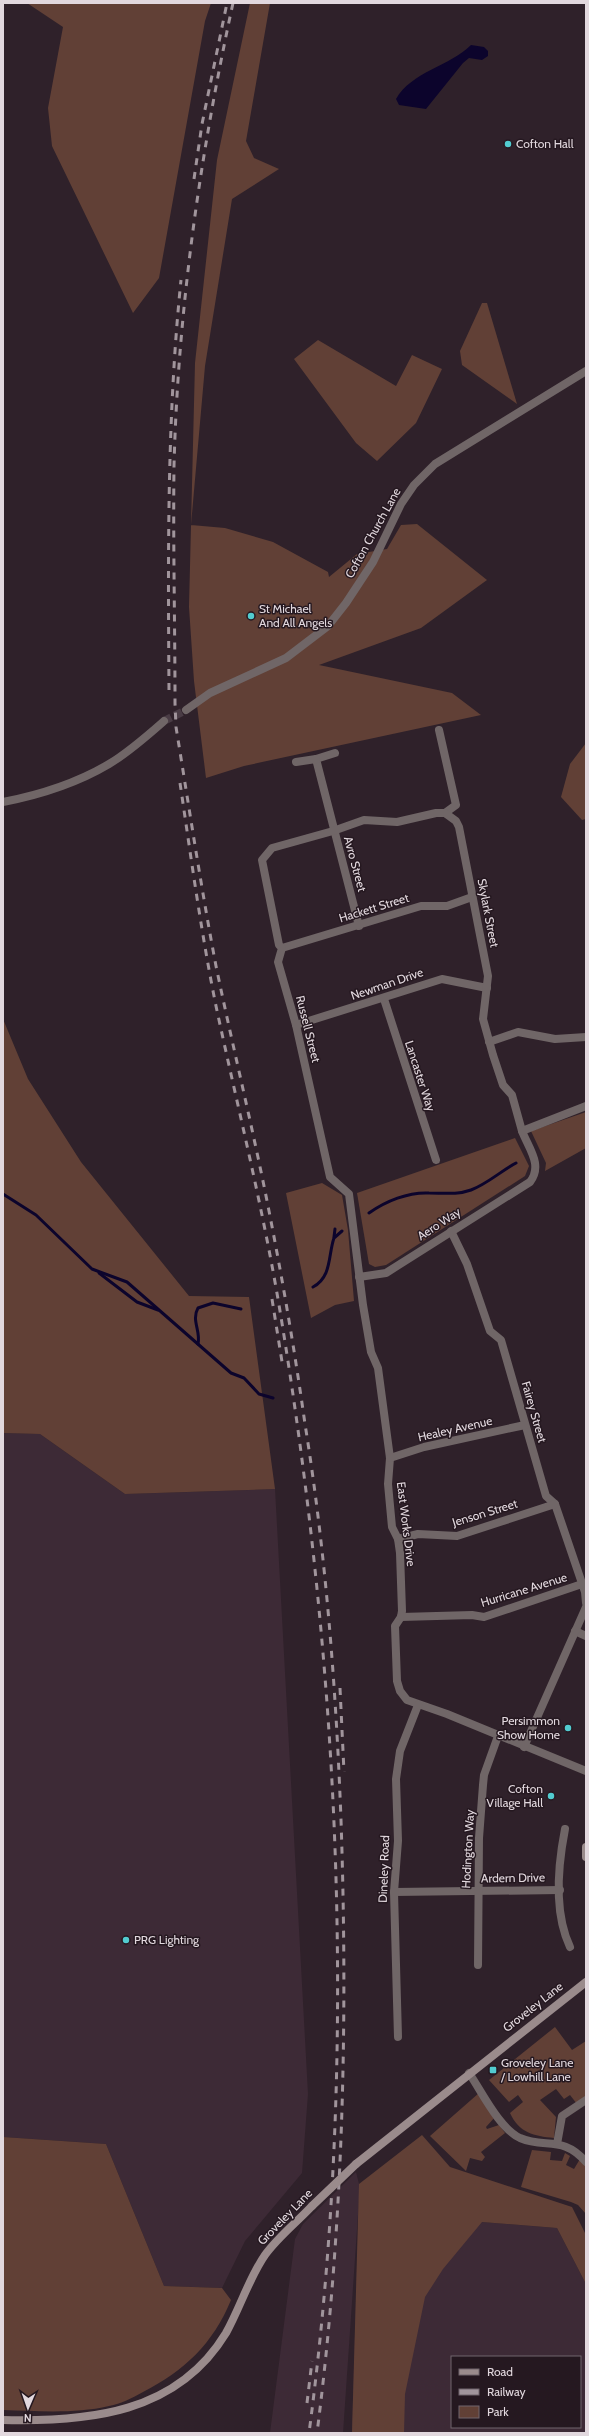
<svg xmlns="http://www.w3.org/2000/svg" width="589" height="2436" viewBox="0 0 589 2436" font-family="Cabin,sans-serif">
  <style>
    .built { fill: #3d2a36; fill-rule: evenodd }
    .green { fill: #614036 }
    .water { fill: #0c042c }
    .lines { fill: none; stroke-linecap: round; stroke-linejoin: round }
    .stream { stroke: #0c042c; stroke-width: 3 }
    .minor-tunnel { stroke: #4a3c45; stroke-width: 8; stroke-dasharray: 8 4; stroke-linecap: butt }
    .minor { stroke: #706667; stroke-width: 8 }
    .secondary { stroke: #9a8b8c; stroke-width: 8 }
    .rail { stroke: #a1959c; stroke-width: 3; stroke-dasharray: 7 7; stroke-linecap: butt }
    .secondary-bridge { stroke: #9a8b8c; stroke-width: 8 }
    .poi-dot { fill: #52ccd0; stroke: #251820; stroke-width: 1.5 }
    .labels { text-anchor: middle; stroke-width: 3; stroke-linejoin: round; paint-order: stroke }
    .poi-label { font-size: 12px; fill: #e2d8de; stroke: #251820; text-anchor: start }
    .street-label { font-size: 12px; fill: #e2d8de; stroke: #251820 }
  </style>
  <rect width="100%" height="100%" fill="#2f212a"/>
  <g class="built">
    <path d="M3,1433L40,1434L125,1494L275,1489L308,2094L302,2173L245,2241L222,2288L164,2286L106,2144L3,2137Z"/>
    <path d="M356,2172L359,2184L446,2219L557,2228L586,2284V2433H352L359,2200L343,2433H270L295,2239L303,2224ZM452,2357H580V2427H452Z"/>
  </g>
  <g class="green">
    <path d="M27,3H211L205,21L159,278L133,313L52,146L48,108L63,27Z"/>
    <path d="M250,3H270L246,141L254,158L279,169L232,199L205,366L191,525L225,528L273,542L328,572L329,577L357,554L387,549L401,525L417,524L487,580L421,628L319,665L452,693L481,715L244,766L206,778L194,681L189,607L195,363L217,160Z"/>
    <path d="M482,303H487L517,404L462,365L460,351Z"/>
    <path d="M318,340L396,386L412,355L442,369L416,423L377,461L356,443L294,359Z"/>
    <path d="M586,743V819L582,820L561,797L570,764Z"/>
    <path d="M3,1019L28,1079L81,1162L189,1296L249,1297L275,1489L125,1494L40,1434L3,1433Z"/>
    <path d="M586,1112V1148L545,1171L546,1163L531,1131Z"/>
    <path d="M515,1138L529,1166L525,1176L386,1265L375,1267L369,1264L357,1193Z"/>
    <path d="M322,1183L342,1195L348,1230L354,1301L335,1305L311,1318L286,1193Z"/>
    <path d="M555,2027L572,2050L586,2041V2097L577,2104L570,2095L564,2099L556,2089L540,2100L556,2117L554,2138C534,2136 519,2133 510,2113L523,2102L518,2095L509,2102L489,2080Z"/>
    <path d="M479,2093L495,2117L486,2127L487,2129L499,2125L505,2133L481,2152L485,2157L482,2161L470,2158L466,2171L430,2136Z"/>
    <path d="M422,2135L450,2167L572,2207L586,2235V2284L557,2228L482,2222L443,2269L425,2297L405,2394L404,2433H352L359,2184Z"/>
    <path d="M3,2137L106,2144L164,2286L222,2288L231,2300C213,2344 184,2371 143,2392C132,2398 121,2404 109,2406C75,2414 38,2411 3,2410Z"/>
    <path d="M532,2150L551,2152L550,2160L562,2161L565,2153L570,2156L566,2165L574,2169L580,2159L586,2164V2214L578,2205L571,2202L521,2187Z"/>
  </g>
  <path class="water" d="M471,45L484,47L488,51V56L482,60L469,58L463,63L426,109L399,105L396,99C411,72 450,66 471,45Z"/>
  <g class="lines">
    <g class="stream">
      <path d="M3,1194L36,1215L92,1269L127,1282L231,1373L244,1378L259,1394L273,1398"/>
      <path d="M369,1213C386,1201 408,1192 429,1193C444,1193 457,1195 471,1190C487,1184 501,1171 516,1163"/>
      <path d="M334,1237L335,1229"/>
      <path d="M99,1273L137,1302L158,1310"/>
      <path d="M313,1287C332,1277 328,1255 334,1238L342,1231"/>
      <path d="M198,1344C201,1331 191,1320 198,1308L213,1303L241,1309"/>
    </g>
    <path class="minor-tunnel" d="M164,721L186,710"/>
    <g class="minor">
      <path d="M186,710L210,693L286,658L328,626L346,603L373,562L401,504L414,485L435,464L586,371"/>
      <path d="M439,730L456,805L445,813"/>
      <path d="M335,753L316,759L359,926"/>
      <path d="M296,762L316,759"/>
      <path d="M3,802C39,795 77,783 109,764C129,752 147,736 164,721"/>
      <path d="M282,948L421,906H447L472,897"/>
      <path d="M384,999L436,1160"/>
      <path d="M296,1025L442,979L487,988"/>
      <path d="M489,1042L518,1032L555,1039L586,1037"/>
      <path d="M522,1131L512,1095L503,1085L493,1055L483,1019L488,976L459,827L456,821L445,813H436L397,822L364,820L333,831L272,848L262,860L279,945L282,948L278,962L296,1025L330,1177L349,1194L363,1305L371,1352L378,1368L390,1458L388,1484L392,1527L398,1539L400,1553L402,1611L401,1617L395,1626L397,1681L400,1691L407,1700L447,1714L586,1771"/>
      <path d="M451,1231L467,1264L490,1331L501,1340L546,1496L555,1504L585,1592L586,1603"/>
      <path d="M359,1277L386,1273L530,1182C543,1165 529,1149 522,1131L586,1106"/>
      <path d="M390,1458L424,1447L525,1425"/>
      <path d="M398,1539L418,1534L457,1536L555,1504"/>
      <path d="M401,1617L472,1615L484,1617L582,1584"/>
      <path d="M575,1631L586,1636"/>
      <path d="M524,1747L586,1607"/>
      <path d="M565,1829C558,1865 554,1913 570,1947"/>
      <path d="M394,1892L560,1890"/>
      <path d="M478,1965L479,1838L483,1785L484,1775L498,1736"/>
      <path d="M398,2037L394,1892L398,1841L396,1779L400,1751L418,1705"/>
      <path d="M469,2073C482,2092 499,2128 520,2138C545,2149 563,2135 586,2162"/>
      <path d="M557,2144L562,2116L586,2100"/>
    </g>
    <g class="secondary">
      <path d="M586,1847V1857"/>
      <path d="M356,2164L586,1982"/>
      <path d="M3,2420C88,2422 177,2414 226,2333C240,2308 249,2278 265,2255C278,2237 297,2222 312,2206"/>
    </g>
    <g class="rail">
      <path d="M233,3C200,155 178,310 174,466C173,545 175,624 175,703L176,727C189,807 201,887 216,966C233,1048 253,1129 269,1211C283,1282 295,1353 305,1424C326,1555 336,1688 341,1820C348,2025 343,2230 317,2433"/>
      <path d="M194,179L202,124L227,3"/>
      <path d="M169,690C168,553 167,417 181,280"/>
      <path d="M180,783C191,857 201,932 216,1006C238,1109 264,1212 281,1317C341,1685 358,2063 309,2433"/>
      <path d="M272,1299L283,1368"/>
      <path d="M340,1688L344,1772"/>
      <path d="M307,2403L312,2361"/>
    </g>
    <path class="secondary-bridge" d="M312,2206L356,2164"/>
  </g>
  <g class="poi-dot">
    <circle cx="508" cy="144" r="4"/>
    <circle cx="251" cy="616" r="4"/>
    <circle cx="568" cy="1728" r="4"/>
    <circle cx="551" cy="1796" r="4"/>
    <circle cx="126" cy="1940" r="4"/>
    <rect x="489" y="2066" width="8" height="8" rx="2"/>
  </g>
  <g class="labels">
    <g class="poi-label">
      <text x="516" y="148">Cofton Hall</text>
      <text x="259" y="613">St Michael<tspan x="259" dy="14">And All Angels</tspan></text>
      <text x="560" y="1725" text-anchor="end">Persimmon<tspan x="560" dy="14">Show Home</tspan></text>
      <text x="543" y="1793" text-anchor="end">Cofton<tspan x="543" dy="14">Village Hall</tspan></text>
      <text x="134" y="1944">PRG Lighting</text>
      <text x="501" y="2067">Groveley Lane<tspan x="501" dy="14">/ Lowhill Lane</tspan></text>
    </g>
    <g class="street-label">
      <text transform="translate(373 533) rotate(-61)" y="4">Cofton Church Lane</text>
      <text transform="translate(355 864) rotate(75)" y="4">Avro Street</text>
      <text transform="translate(374 908) rotate(-17)" y="4">Hackett Street</text>
      <text transform="translate(488 913) rotate(79)" y="4">Skylark Street</text>
      <text transform="translate(387 984) rotate(-19)" y="4">Newman Drive</text>
      <text transform="translate(308 1029) rotate(76)" y="4">Russell Street</text>
      <text transform="translate(420 1076) rotate(72)" y="4">Lancaster Way</text>
      <text transform="translate(439 1224) rotate(-33)" y="4">Aero Way</text>
      <text transform="translate(534 1412) rotate(74)" y="4">Fairey Street</text>
      <text transform="translate(455 1429) rotate(-13)" y="4">Healey Avenue</text>
      <text transform="translate(485 1513) rotate(-17)" y="4">Jenson Street</text>
      <text transform="translate(406 1524) rotate(83)" y="4">East Works Drive</text>
      <text transform="translate(524 1590) rotate(-17)" y="4">Hurricane Avenue</text>
      <text transform="translate(468 1849) rotate(-87)" y="4">Hodington Way</text>
      <text transform="translate(384 1869) rotate(-88)" y="4">Dineley Road</text>
      <text transform="translate(513 1878) rotate(-1)" y="4">Ardern Drive</text>
      <text transform="translate(533 2007) rotate(-38)" y="4">Groveley Lane</text>
      <text transform="translate(285 2217) rotate(-46)" y="4">Groveley Lane</text>
    </g>
  </g>
  <rect width="589" height="2436" fill="none" stroke="#e2d8de" stroke-width="8"/>
  <rect x="451" y="2356" width="130" height="72" fill="#251820" stroke="#71656c"/>
  <rect x="459" y="2369" width="20" height="6" fill="#9a8b8c" stroke="#71656c"/>
  <text x="487" y="2376" font-size="12" fill="#e2d8de">Road</text>
  <rect x="459" y="2389" width="20" height="6" fill="#a1959c" stroke="#71656c"/>
  <text x="487" y="2396" font-size="12" fill="#e2d8de">Railway</text>
  <rect x="459" y="2406" width="20" height="12" fill="#614036" stroke="#71656c"/>
  <text x="487" y="2416" font-size="12" fill="#e2d8de">Park</text>
  <g transform="translate(28 2408) rotate(182)" stroke="#251820" stroke-width="3" paint-order="stroke">
  <path d="M0-3L7 15L0 10L-7 15Z" fill="#e2d8de"/>
  <text y="-6" font-size="11" font-weight="bold" text-anchor="middle" fill="#e2d8de">N</text>
  </g>
</svg>
